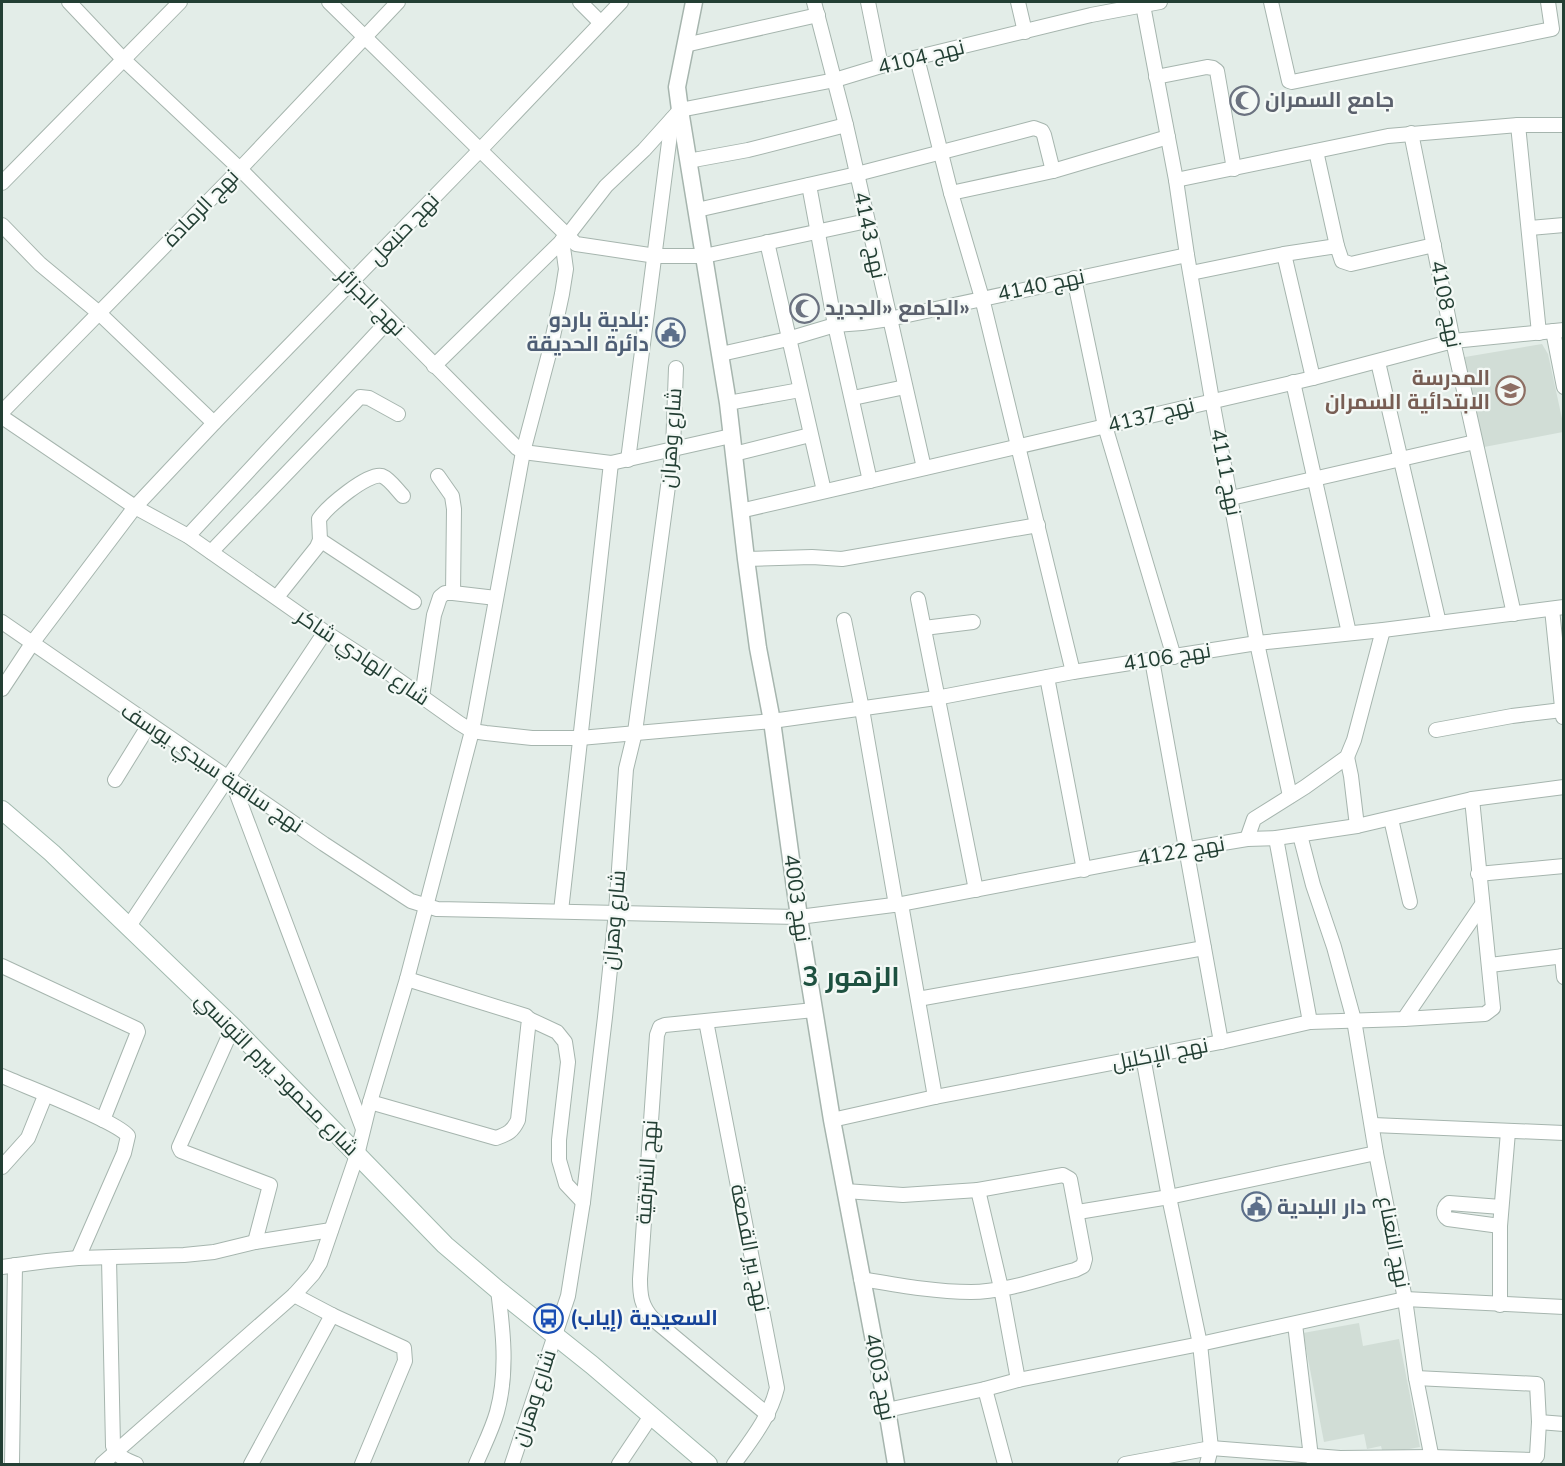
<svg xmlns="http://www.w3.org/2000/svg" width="1565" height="1466" viewBox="0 0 1565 1466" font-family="'Nunito Sans',Cairo,sans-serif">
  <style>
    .built { fill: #d1ddd6 }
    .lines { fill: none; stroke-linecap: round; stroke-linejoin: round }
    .minor-casing { stroke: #a6b5ae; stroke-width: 16 }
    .tertiary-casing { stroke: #a6b5ae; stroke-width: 19 }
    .secondary-casing { stroke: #a1b9ae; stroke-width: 20 }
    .minor { stroke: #fff; stroke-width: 14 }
    .tertiary { stroke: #fff; stroke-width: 16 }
    .secondary { stroke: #fff; stroke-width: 18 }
    .labels { text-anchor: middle; stroke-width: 4.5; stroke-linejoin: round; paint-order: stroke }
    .street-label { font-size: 21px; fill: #233f34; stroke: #f4f9f6 }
    .worship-label { font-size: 21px; font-weight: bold; fill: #5b616d; stroke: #f4f9f6; text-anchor: start }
    .service-label { font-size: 21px; font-weight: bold; fill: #4e5e75; stroke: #f4f9f6; text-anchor: end }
    .education-label { font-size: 21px; font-weight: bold; fill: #785e54; stroke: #f4f9f6; text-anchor: end }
    .transit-label { font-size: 21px; font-weight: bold; fill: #164399; stroke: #f4f9f6; text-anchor: start }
    .district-label { font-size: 27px; font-weight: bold; fill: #1e5140; stroke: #f4f9f6 }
  </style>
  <rect width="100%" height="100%" fill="#e3ede8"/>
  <g class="built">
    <path d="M1542,344L1548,354L1563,423V432L1479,448L1459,358Z"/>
    <path d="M1359,1323L1363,1346L1399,1339L1420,1447L1383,1454L1381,1446L1367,1449L1364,1434L1324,1442L1303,1333Z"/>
  </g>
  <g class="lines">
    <defs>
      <g id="minor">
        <path d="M69,2L123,59L240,169L517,448L523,452L611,463L731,436"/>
        <path d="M329,2L576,244L656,256H704L867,221"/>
        <path d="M580,2L600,22"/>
        <path d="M814,2L846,125L924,468"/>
        <path d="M868,2L881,66"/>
        <path d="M1018,2L1025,32"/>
        <path d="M1271,2L1289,81L1292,82L1552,29L1548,2"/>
        <path d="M1143,5L1176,180L1187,255L1212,400L1257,643L1290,796"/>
        <path d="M685,45L818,15"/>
        <path d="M917,58L951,193L982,298L1073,672"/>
        <path d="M1156,77L1207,67L1213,68L1217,71L1234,169"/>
        <path d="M1518,125L1539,333"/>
        <path d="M1411,133L1453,341L1514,614"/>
        <path d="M1316,151L1337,246"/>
        <path d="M688,161L748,150L846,125"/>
        <path d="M1176,180L1388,136L1518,125H1564"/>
        <path d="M2,183L180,2"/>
        <path d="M809,185L835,325L870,481"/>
        <path d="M951,193L1053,171L1168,137"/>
        <path d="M697,210L857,174L1034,128L1042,131L1044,135L1053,171"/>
        <path d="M2,225L40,264L99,313L214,423"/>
        <path d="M1530,228L1564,225"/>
        <path d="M767,242L824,491"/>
        <path d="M1284,254L1313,378"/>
        <path d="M1191,273L1284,254L1337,246L1342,261L1351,264L1434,245"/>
        <path d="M1074,278L1105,426L1174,657"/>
        <path d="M1553,331L1564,387"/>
        <path d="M721,354L788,339L835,325L862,323L889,319L1187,255"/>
        <path d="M1378,362L1439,623"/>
        <path d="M434,366L568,235L606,186L644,150L680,110L835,80L881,66L1091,15L1160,2"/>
        <path d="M1293,382L1349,633"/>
        <path d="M853,398L905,387"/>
        <path d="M728,403L800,390"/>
        <path d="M2,412L240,169L398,2"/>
        <path d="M2,417L135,507L188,536L325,632L390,674L459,723L472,731L486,733L532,738H580L772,721L936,698L1073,672L1257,643L1383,630L1564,607"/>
        <path d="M734,454L810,435"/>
        <path d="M628,460L672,119"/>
        <path d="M438,476L452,496L454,509L453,593"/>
        <path d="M1231,498L1475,442"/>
        <path d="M740,511L1313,378L1453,341L1564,330"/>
        <path d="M188,536L389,320"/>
        <path d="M320,540L414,602"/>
        <path d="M211,552L360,397L369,398L398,414"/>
        <path d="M746,559L812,557L842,559L1038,525"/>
        <path d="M277,597L317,547L320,540L319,519C327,507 368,472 382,476C390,479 397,490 403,496"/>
        <path d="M918,599L976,890"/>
        <path d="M1552,609L1563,717"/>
        <path d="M844,620L862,709L896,905"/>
        <path d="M2,622L324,844L411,901L437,909L799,917L901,904L1188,849L1247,839L1276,838L1357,826L1472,799L1564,787"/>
        <path d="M924,628L973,622"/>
        <path d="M1152,660L1221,1042"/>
        <path d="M1047,677L1084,870"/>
        <path d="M2,689L33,642L135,507L214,423L480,150L621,2"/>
        <path d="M422,697L434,615L440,597L445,593H453L496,598"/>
        <path d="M1436,730L1512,716L1562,710"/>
        <path d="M1347,757L1351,776L1357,826"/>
        <path d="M115,780L149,725"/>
        <path d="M232,781L363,1129"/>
        <path d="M1391,819L1410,902"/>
        <path d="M1300,835L1313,885L1334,947L1354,1020L1376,1153L1405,1299L1416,1378L1433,1464"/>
        <path d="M1276,838L1310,1022"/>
        <path d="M1247,839L1254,819L1305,787L1347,757L1354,740L1383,630"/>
        <path d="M1478,874L1564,866"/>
        <path d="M901,904L935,1097"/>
        <path d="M561,911L611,463"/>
        <path d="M129,926L325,632"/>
        <path d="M1562,956L1564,977"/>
        <path d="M1490,965L1564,956"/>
        <path d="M2,966L137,1029L138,1032L103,1120"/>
        <path d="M918,999L1204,948"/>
        <path d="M529,1019L557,1032L565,1042L568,1062L559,1140V1160L566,1184L583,1202"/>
        <path d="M1404,1019L1481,906"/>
        <path d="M706,1021L777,1388C770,1417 751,1440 734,1464"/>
        <path d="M233,1027L179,1147L181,1151L270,1185L255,1242"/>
        <path d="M1143,1057L1169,1197L1200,1344L1211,1448L1207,1464"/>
        <path d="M2,1076C24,1086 117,1121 128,1136L124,1153L78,1258"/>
        <path d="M370,1102L496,1138C508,1134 513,1131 518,1120L529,1019L526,1016L407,979"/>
        <path d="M832,1120L935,1097L1221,1042L1310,1022L1404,1019L1485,1014L1493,1008L1472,799"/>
        <path d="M1373,1125L1564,1133"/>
        <path d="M2,1167L28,1138L45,1096"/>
        <path d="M845,1191L903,1195L978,1190"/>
        <path d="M1078,1212L1169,1197L1376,1153"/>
        <path d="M1500,1226L1448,1219C1442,1215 1443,1207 1449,1203L1501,1207"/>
        <path d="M109,1258L113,1446C116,1457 127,1460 136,1464"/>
        <path d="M2,1267L47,1261L78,1258L184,1255L214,1252L255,1242L331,1230"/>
        <path d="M861,1279C897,1285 935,1292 971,1292C1006,1292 1042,1278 1075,1270L1083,1266L1085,1259L1070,1179L1063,1175L978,1190L1001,1288L1018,1380"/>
        <path d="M294,1295L332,1315L404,1348L405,1361L362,1464"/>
        <path d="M1500,1305V1226L1508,1132"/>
        <path d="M1295,1324L1311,1457"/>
        <path d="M985,1389L1005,1464"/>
        <path d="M887,1410L985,1389L1018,1380L1200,1344L1405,1299L1564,1307"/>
        <path d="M768,1415L653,1319C641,1306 640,1295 640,1279L657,1035L660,1027L665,1025L814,1010"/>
        <path d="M1539,1422L1564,1424"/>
        <path d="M12,1464L15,1265"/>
        <path d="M102,1464L294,1295L313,1274L320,1263L357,1155L370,1102L407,979L472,731L523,452L550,350L562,294L566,269L562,240"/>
        <path d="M251,1464L332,1315"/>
        <path d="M476,1464C483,1447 492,1430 497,1412C508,1372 503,1330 498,1290"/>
        <path d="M512,1464L568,1296L583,1202L605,1017L616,912L626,769L635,732L673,449L676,368"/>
        <path d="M619,1464L651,1416"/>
        <path d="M1125,1464L1211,1448L1340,1458L1432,1457L1533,1460L1537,1456L1539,1422L1537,1384L1416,1378"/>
      </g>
      <path id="tertiary" d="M694,2L677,87L680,110L728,403L746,559L758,648L772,721L799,917L832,1120L887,1410L896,1464"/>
      <path id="secondary" d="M2,810L52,853L233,1027L445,1245L498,1290L592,1365L708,1464"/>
    </defs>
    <use href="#minor" class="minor-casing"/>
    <use href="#tertiary" class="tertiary-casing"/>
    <use href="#secondary" class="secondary-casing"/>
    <use href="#minor" class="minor"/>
    <use href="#tertiary" class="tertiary"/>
    <use href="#secondary" class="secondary"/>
  </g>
  <defs>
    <symbol id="mosque-ring" viewBox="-11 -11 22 22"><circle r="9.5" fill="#f4f9f6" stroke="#6b7280" stroke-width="1.5"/><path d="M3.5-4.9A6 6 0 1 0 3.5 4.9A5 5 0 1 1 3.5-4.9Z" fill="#6b7280"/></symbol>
    <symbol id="civic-ring" viewBox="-11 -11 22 22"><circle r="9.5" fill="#f4f9f6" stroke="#5c6f8a" stroke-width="1.5"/><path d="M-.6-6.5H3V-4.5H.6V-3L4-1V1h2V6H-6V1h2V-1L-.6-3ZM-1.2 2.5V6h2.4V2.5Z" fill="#5c6f8a"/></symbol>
    <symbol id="school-ring" viewBox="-11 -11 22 22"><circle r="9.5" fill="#f4f9f6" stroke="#8d6e63" stroke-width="1.5"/><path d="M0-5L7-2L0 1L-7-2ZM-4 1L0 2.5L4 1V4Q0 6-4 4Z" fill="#8d6e63"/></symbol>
    <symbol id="bus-ring" viewBox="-11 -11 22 22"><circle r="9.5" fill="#f4f9f6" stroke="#1a4fb4" stroke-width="1.5"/><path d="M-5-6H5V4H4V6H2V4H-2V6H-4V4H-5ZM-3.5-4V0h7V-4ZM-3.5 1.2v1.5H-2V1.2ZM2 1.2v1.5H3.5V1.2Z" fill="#1a4fb4"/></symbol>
  </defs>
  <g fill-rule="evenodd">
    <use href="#mosque-ring" x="1228" y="84" width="33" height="33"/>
    <use href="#mosque-ring" x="788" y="292" width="33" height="33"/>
    <use href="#civic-ring" x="654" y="316" width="33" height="33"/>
    <use href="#school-ring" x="1494" y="374" width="33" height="33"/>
    <use href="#civic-ring" x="1240" y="1190" width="33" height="33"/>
    <use href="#bus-ring" x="532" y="1302" width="33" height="33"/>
  </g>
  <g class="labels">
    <g class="street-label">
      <text transform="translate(921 57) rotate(-14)" y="7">نهج 4104</text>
      <text transform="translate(201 208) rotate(-46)" y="7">نهج الرمادة</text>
      <text transform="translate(404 229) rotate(-46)" y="7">نهج حنبعل</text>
      <text transform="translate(870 235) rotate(78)" y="7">نهج 4143</text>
      <text transform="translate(1041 285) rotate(-12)" y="7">نهج 4140</text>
      <text transform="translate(371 302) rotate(45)" y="7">نهج الجزائر</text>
      <text transform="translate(1446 304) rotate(79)" y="7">نهج 4108</text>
      <text transform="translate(1151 415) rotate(-14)" y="7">نهج 4137</text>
      <text transform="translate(671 438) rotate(-86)" y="7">شارع وهران</text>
      <text transform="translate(1226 472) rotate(79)" y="7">نهج 4111</text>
      <text transform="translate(363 657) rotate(34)" y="7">شارع الهادي شاكر</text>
      <text transform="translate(1167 657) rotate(-9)" y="7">نهج 4106</text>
      <text transform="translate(212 768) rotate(34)" y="7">نهج ساقية سيدي يوسف</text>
      <text transform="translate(1181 851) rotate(-10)" y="7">نهج 4122</text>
      <text transform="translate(797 898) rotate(82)" y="7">نهج 4003</text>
      <text transform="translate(614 920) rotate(-85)" y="7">شارع وهران</text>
      <text transform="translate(1160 1054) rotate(-11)" y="7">نهج الإكليل</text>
      <text transform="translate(277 1074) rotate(45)" y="7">شارع محمود بيرم التونسي</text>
      <text transform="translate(647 1172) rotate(-86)" y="7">نهج الشرقية</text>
      <text transform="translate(1394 1242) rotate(79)" y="7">نهج النعناع</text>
      <text transform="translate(750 1248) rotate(79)" y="7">نهج بير القصعة</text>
      <text transform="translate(880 1377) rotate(79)" y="7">نهج 4003</text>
      <text transform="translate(534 1398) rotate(-72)" y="7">شارع وهران</text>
    </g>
    <g class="worship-label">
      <text x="1265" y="107">جامع السمران</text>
      <text x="825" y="315">الجامع «الجديد»</text>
    </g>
    <g class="service-label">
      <text x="649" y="327">بلدية باردو:<tspan x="649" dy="24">دائرة الحديقة</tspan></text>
      <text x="1277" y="1214" text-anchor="start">دار البلدية</text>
    </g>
    <g class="education-label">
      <text x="1490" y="385">المدرسة<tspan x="1490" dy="24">الابتدائية السمران</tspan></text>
    </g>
    <g class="transit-label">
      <text x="570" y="1325">السعيدية (إياب)</text>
    </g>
    <g class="district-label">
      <text x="851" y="986">الزهور 3</text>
    </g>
  </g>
  <rect width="1565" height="1466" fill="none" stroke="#233f34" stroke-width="6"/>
</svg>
